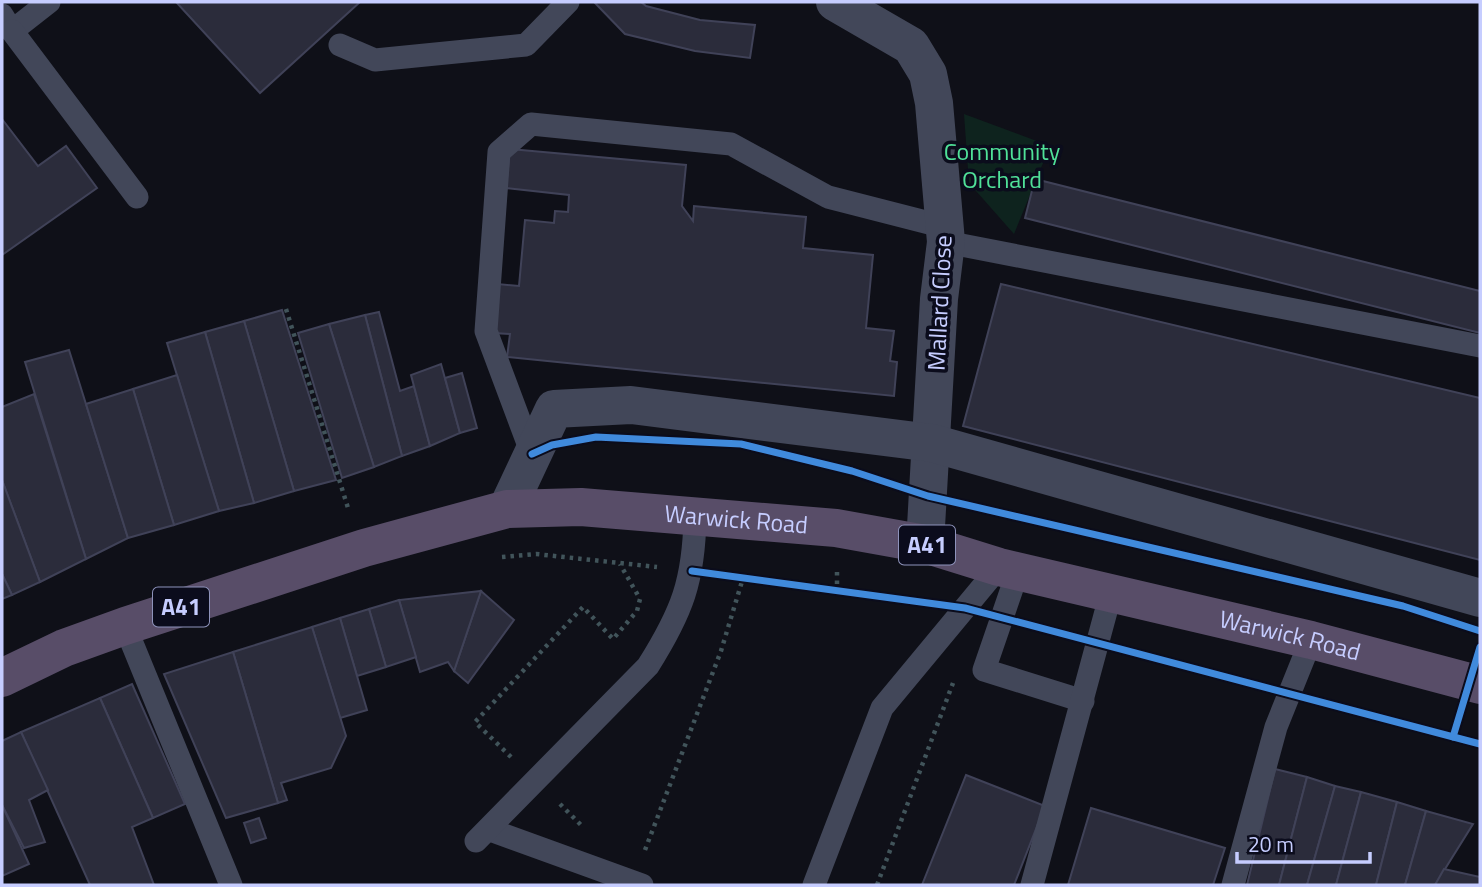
<svg xmlns="http://www.w3.org/2000/svg" width="1482" height="887" viewBox="0 0 1482 887" font-family="'Titillium Web',sans-serif">
  <style>
    .green { fill: #0e231e }
    .building { fill: #2b2c3b; stroke: #404258; stroke-width: 2 }
    .lines { fill: none; stroke-linecap: round; stroke-linejoin: round }
    .path { stroke: #41545a; stroke-width: 4.5; stroke-dasharray: 3.5 5; stroke-linecap: butt }
    .service { stroke: #424759; stroke-width: 23 }
    .minor { stroke: #424759; stroke-width: 38 }
    .trunk { stroke: #584d68; stroke-width: 38 }
    .cycleway-casing { stroke: #0b0c1c; stroke-width: 11 }
    .cycleway { stroke: #408adc; stroke-width: 7 }
    .labels { text-anchor: middle; stroke-width: 7; stroke-linejoin: round; paint-order: stroke }
    .shield { fill: #0b0c1c; stroke: #8e93bb; stroke-width: 2 }
    .shield-label { font-size: 23px; font-weight: bold; fill: #c6cdff }
    .park-label { font-size: 24px; fill: #50e199; stroke: #0b0c1c }
    .street-label { font-size: 24px; fill: #c6cdff; stroke: #0b0c1c }
  </style>
  <rect width="100%" height="100%" fill="#0f1018"/>
  <path class="green" d="M964,114L1050,146L1014,234L969,183Z"/>
  <g class="building">
    <path d="M176,2H360L260,93Z"/>
    <path d="M594,2H641L646,6L700,20L755,25L750,58L695,51L625,34Z"/>
    <path d="M2,119L38,166L66,146L97,188L2,255Z"/>
    <path d="M510,149L686,165L682,206L693,221L694,206L806,217L803,248L873,255L866,328L894,331L890,361L897,362L894,396L507,357L510,334L493,333L498,284L519,286L525,220L554,223L555,211L568,212L569,195L506,188Z"/>
    <path d="M1035,179L1480,291V333L1025,218Z"/>
    <path d="M1001,284L1480,398V560L963,426Z"/>
    <path d="M282,310L336,480L294,491L244,321Z"/>
    <path d="M379,312L400,391L414,386L430,446L402,456L365,315Z"/>
    <path d="M365,315L402,456L374,467L329,324Z"/>
    <path d="M244,321L294,491L254,503L205,332Z"/>
    <path d="M329,324L374,467L342,478L298,333Z"/>
    <path d="M205,332L254,503L219,511L167,343Z"/>
    <path d="M69,350L128,538L86,559L25,362Z"/>
    <path d="M441,364L460,433L430,446L411,375Z"/>
    <path d="M462,373L477,428L460,433L445,378Z"/>
    <path d="M177,375L219,511L174,525L133,389Z"/>
    <path d="M133,389L174,525L128,538L86,404Z"/>
    <path d="M34,394L86,559L40,582L2,480V407Z"/>
    <path d="M2,480L40,582L12,595L2,574Z"/>
    <path d="M2,574L12,595L2,599Z"/>
    <path d="M481,591L514,620L468,683L454,671Z"/>
    <path d="M481,591L454,671L448,662L420,672L399,600Z"/>
    <path d="M399,600L416,657L386,667L369,609Z"/>
    <path d="M369,609L386,667L357,676L340,618Z"/>
    <path d="M340,618L367,710L340,718L312,627Z"/>
    <path d="M312,627L346,736L331,768L281,783L287,800L278,803L233,652Z"/>
    <path d="M233,652L278,803L226,818L164,674Z"/>
    <path d="M132,684L185,804L153,818L100,698Z"/>
    <path d="M100,698L153,818L132,827L154,885H90L21,732Z"/>
    <path d="M21,732L48,790L29,800L45,842L24,848L2,805V741Z"/>
    <path d="M1275,769L1307,777L1279,885H1247Z"/>
    <path d="M966,775L1045,806L1014,885H922Z"/>
    <path d="M1307,777L1335,786L1307,885H1279Z"/>
    <path d="M1335,786L1361,792L1336,885H1307Z"/>
    <path d="M1361,792L1397,802L1376,885H1336Z"/>
    <path d="M1397,802L1426,811L1405,885H1376Z"/>
    <path d="M2,805L29,864L2,876Z"/>
    <path d="M1091,808L1225,848L1213,885H1068Z"/>
    <path d="M1426,811L1473,824L1435,885H1405Z"/>
    <path d="M259,818L266,838L251,843L244,823Z"/>
    <path d="M1444,869L1480,877V885H1435Z"/>
  </g>
  <g class="lines">
    <g class="path">
      <path d="M286,309L348,508"/>
      <path d="M502,557L536,554L657,567"/>
      <path d="M837,572V591"/>
      <path d="M511,757L475,722L583,607L613,639L637,611L640,599L620,564"/>
      <path d="M560,804L581,825"/>
      <path d="M645,850L721,651L743,578"/>
      <path d="M877,885L953,683"/>
    </g>
    <g class="service">
      <path d="M2,15L12,31L49,2"/>
      <path d="M12,31L137,197"/>
      <path d="M340,45L375,60L526,45L568,2"/>
      <path d="M946,242L1480,346"/>
      <path d="M532,454L486,331L499,152L531,124L731,144L828,197L945,227"/>
      <path d="M1018,571L984,670L1083,701"/>
      <path d="M125,626L231,885"/>
      <path d="M490,830L642,885"/>
      <path d="M476,841L648,666C682,612 694,581 695,516"/>
      <path d="M814,885L882,708L999,567"/>
      <path d="M1032,885L1111,593"/>
      <path d="M1233,885L1276,727L1311,640"/>
    </g>
    <g class="minor">
      <path d="M835,2L911,46L928,74L934,103L946,242L939,299L925,544"/>
      <path d="M507,509L554,409L631,405L932,443L1480,598"/>
    </g>
    <path class="trunk" id="s1" d="M2,678L64,648L125,626L364,548L507,509L581,507L836,528L925,544L999,567L1311,640L1480,685"/>
    <defs>
      <g id="cycleway">
        <path d="M532,454L552,445L596,437L741,444L852,471L928,496L1403,606L1480,631"/>
        <path d="M692,571L965,608L1480,744"/>
        <path d="M1453,737L1480,647"/>
      </g>
    </defs>
    <use href="#cycleway" class="cycleway-casing"/>
    <use href="#cycleway" class="cycleway"/>
  </g>
  <g class="labels">
    <g class="shield">
      <rect x="899" y="525.5" width="56" height="39" rx="5"/>
      <rect x="153" y="587.5" width="56" height="39" rx="5"/>
    </g>
    <g class="shield-label">
      <text x="927" y="553">A41</text>
      <text x="181" y="615">A41</text>
    </g>
    <g class="park-label">
      <text x="1002" y="160">Community<tspan x="1002" dy="28">Orchard</tspan></text>
    </g>
    <g class="street-label">
      <text transform="translate(940 303) rotate(-87)" y="8">Mallard Close</text>
      <text dy="8" stroke="none"><textPath href="#s1" startOffset="763">Warwick Road</textPath></text>
      <text dy="8" stroke="none"><textPath href="#s1" startOffset="1330">Warwick Road</textPath></text>
    </g>
  </g>
  <rect width="1482" height="887" fill="none" stroke="#c6cdff" stroke-width="7"/>
  <path d="M1237 852v10h133v-10" fill="none" stroke="#c6cdff" stroke-width="3.5"/>
  <text x="1248" y="852" font-size="21" fill="#c6cdff" stroke="#0b0c1c" stroke-width="5" paint-order="stroke">20 m</text>
</svg>
